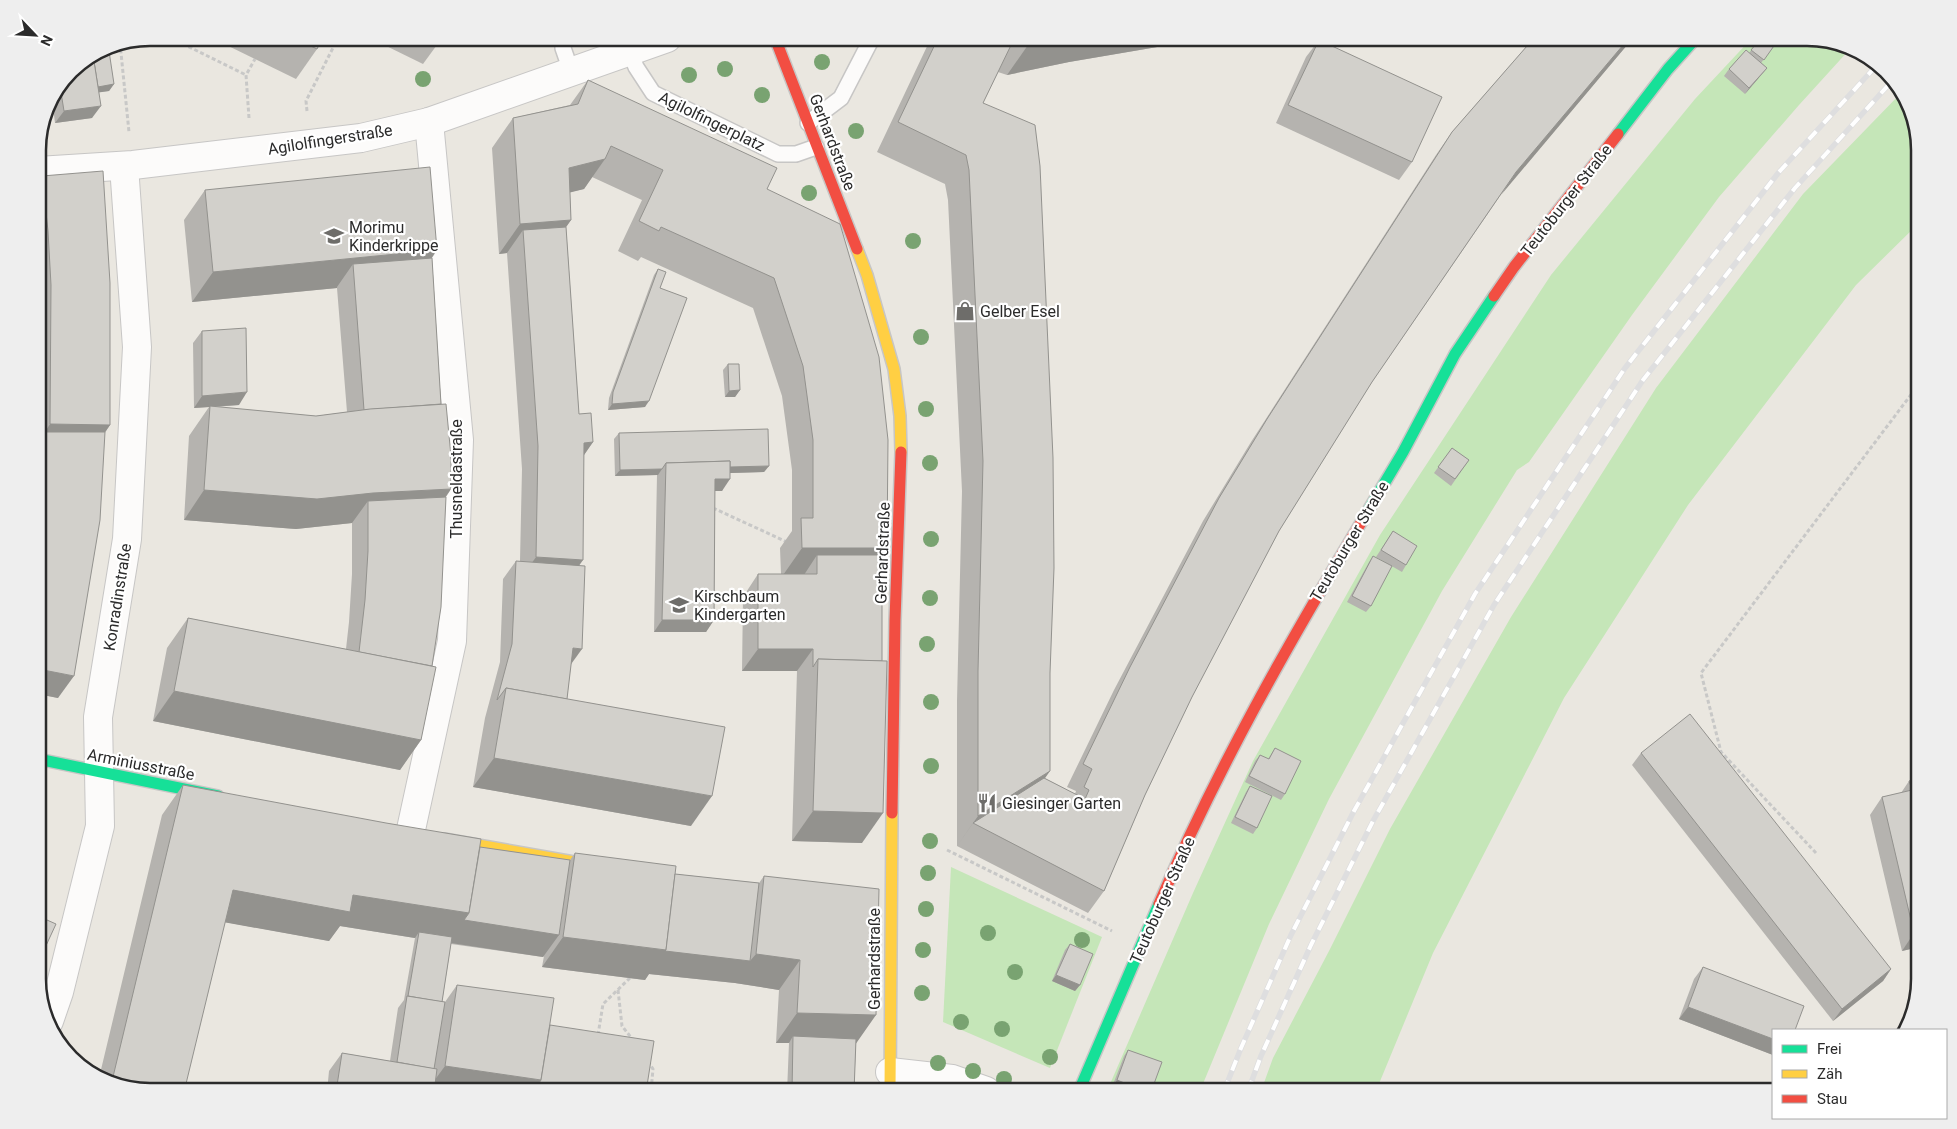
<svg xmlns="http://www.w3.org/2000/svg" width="1957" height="1129" viewBox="0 0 1957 1129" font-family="Roboto,sans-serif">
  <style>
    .green { fill: #c5e6b8 }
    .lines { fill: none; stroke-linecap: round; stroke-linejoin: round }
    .lane-casing { stroke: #c7c6c5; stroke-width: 18 }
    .street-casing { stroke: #c7c6c5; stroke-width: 30 }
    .fast-casing { stroke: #c7c6c5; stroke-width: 14 }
    .slow-casing { stroke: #c7c6c5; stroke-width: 14 }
    .jam-casing { stroke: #c7c6c5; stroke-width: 14 }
    .path { stroke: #c8c8c7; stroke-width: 3; stroke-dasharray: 4 2.5; stroke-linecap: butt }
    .lane { stroke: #fcfbfa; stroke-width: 15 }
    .street { stroke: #fcfbfa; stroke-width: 28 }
    .fast { stroke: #16e098; stroke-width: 11 }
    .slow { stroke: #ffcf43; stroke-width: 11 }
    .jam { stroke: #f24e42; stroke-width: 11 }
    .rail-casing { stroke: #dededf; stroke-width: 5.5 }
    .rail { stroke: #fff; stroke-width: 4; stroke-dasharray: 11; stroke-linecap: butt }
    .tree { fill: #79a371 }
    .wall { fill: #b5b3af }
    .shaded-wall { fill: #93928e }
    .building { fill: #d2d0cb; stroke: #93928e }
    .labels { text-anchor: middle; stroke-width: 4.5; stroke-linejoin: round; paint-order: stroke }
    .street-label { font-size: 16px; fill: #2b2b2b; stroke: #fff }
    .poi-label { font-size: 16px; fill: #2b2b2b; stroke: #fff; text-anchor: start }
    .rim { fill: none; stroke: #2b2b2b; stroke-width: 2.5 }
  </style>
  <rect width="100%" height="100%" fill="#eae7e0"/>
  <g class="green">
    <path d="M1752,38H1807L1850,49L1799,105L1719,197L1632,315L1529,462L1517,470L1442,591L1329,799L1269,924L1200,1091H1107L1193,893L1253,761L1380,535L1551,275L1695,99Z"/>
    <path d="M1902,92L1919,143V223L1856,285L1688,505L1564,698L1433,953L1376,1091H1261L1273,1058L1329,951L1390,829L1511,617L1656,388L1803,194Z"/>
    <path d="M951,867L1102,937L1050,1068L943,1022Z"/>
  </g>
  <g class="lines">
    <defs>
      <g id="lane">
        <path d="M563,38V48L571,71"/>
        <path d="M630,52L636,67L653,93L778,154H796L816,147"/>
        <path d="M808,123L841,98L872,38"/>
      </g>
      <g id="street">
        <path d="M38,171L133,165L361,138L429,122L667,38"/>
        <path d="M410,834L452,641L459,440L429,122"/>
        <path d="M49,1021L59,992L100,826L98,717L127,539L137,347L124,166"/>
        <path d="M890,1072L952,1079L986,1091"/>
      </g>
      <g id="fast">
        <path d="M1618,134L1668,69L1696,38"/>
        <path d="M1362,521L1403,452L1455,354L1494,296"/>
        <path d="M38,759L218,796"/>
        <path d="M1079,1091L1159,904"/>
      </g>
      <g id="slow">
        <path d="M857,249L867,275L894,369L900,416L901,452"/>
        <path d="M444,839L574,862"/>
        <path d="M890,1091L892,813"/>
      </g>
      <g id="jam">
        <path d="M775,38L857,249"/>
        <path d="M1494,296L1514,267L1618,134"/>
        <path d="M892,813L895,620L901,452"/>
        <path d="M1159,904C1216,771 1288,644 1362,521"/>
      </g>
    </defs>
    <use href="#lane" class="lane-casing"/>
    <use href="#street" class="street-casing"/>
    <use href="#fast" class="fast-casing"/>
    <use href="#slow" class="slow-casing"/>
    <use href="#jam" class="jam-casing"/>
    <g class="path">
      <path d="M171,38L246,75"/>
      <path d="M120,43L129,132"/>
      <path d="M307,111L306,101L338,38"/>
      <path d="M249,118L246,75L255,59"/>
      <path d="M713,508L787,542"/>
      <path d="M947,850L1112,931"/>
      <path d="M1816,853L1721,752L1701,673L1919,384"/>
      <path d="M618,990L622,1026L633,1040"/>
      <path d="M598,1035L603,1004L630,978"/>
      <path d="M648,1061L653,1069L651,1091"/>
    </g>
    <use href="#lane" class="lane"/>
    <use href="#street" class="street"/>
    <use href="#fast" class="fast"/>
    <use href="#slow" class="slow"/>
    <use href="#jam" class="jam"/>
    <defs>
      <g id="rail">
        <path d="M1224,1091L1241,1048L1291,935L1354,811L1475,594L1625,368L1779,172L1877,65"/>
        <path d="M1248,1091L1261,1056L1311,945L1373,821L1494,605L1643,380L1795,188L1893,80"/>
      </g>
    </defs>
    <use href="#rail" class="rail-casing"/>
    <use href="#rail" class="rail"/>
  </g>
  <g class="tree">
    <circle cx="822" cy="62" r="8"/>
    <circle cx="725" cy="69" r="8"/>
    <circle cx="689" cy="75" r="8"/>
    <circle cx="423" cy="79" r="8"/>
    <circle cx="762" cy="95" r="8"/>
    <circle cx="856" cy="131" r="8"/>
    <circle cx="809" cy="193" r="8"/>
    <circle cx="913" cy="241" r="8"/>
    <circle cx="921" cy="337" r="8"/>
    <circle cx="926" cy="409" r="8"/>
    <circle cx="930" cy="463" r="8"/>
    <circle cx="931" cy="539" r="8"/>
    <circle cx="930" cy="598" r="8"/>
    <circle cx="927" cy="644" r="8"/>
    <circle cx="931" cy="702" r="8"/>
    <circle cx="931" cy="766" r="8"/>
    <circle cx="930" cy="841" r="8"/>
    <circle cx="928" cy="873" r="8"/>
    <circle cx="926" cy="909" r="8"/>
    <circle cx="988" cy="933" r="8"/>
    <circle cx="1082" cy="940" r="8"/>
    <circle cx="923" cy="950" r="8"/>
    <circle cx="1015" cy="972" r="8"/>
    <circle cx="922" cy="993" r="8"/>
    <circle cx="961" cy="1022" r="8"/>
    <circle cx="1002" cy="1029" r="8"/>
    <circle cx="1050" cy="1057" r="8"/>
    <circle cx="938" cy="1063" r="8"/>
    <circle cx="973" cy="1071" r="8"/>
    <circle cx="1004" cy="1079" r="8"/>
  </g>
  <g class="wall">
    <path d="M212,38H323L317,49L296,79Z"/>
    <path d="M370,38H442L423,64Z"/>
    <path d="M931,38H1210L1069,62L1007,75L998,72L983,103L1050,673V771L1044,778L1075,794L1076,791L1067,787L1114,690L1203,521L1251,442L1436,155L1452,132L1534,38H1633L1502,193L1372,382L1279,531L1192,697L1145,795L1104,891L1088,913L957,846V701L962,491L948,200L945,184L877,152Z"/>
    <path d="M1761,38L1776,43L1761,63L1767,68L1762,74L1745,94L1724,76L1729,69L1749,53Z"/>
    <path d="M1319,40L1412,162L1399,180L1276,123L1306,57Z"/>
    <path d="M71,70L114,84L109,91L99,92L92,118L55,123L52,99Z"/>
    <path d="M588,80L767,189L887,548L882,555L862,843L792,841L797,671H742L743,597L758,574H781L780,548L792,531V470L782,396L753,308L641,257L638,261L618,251L642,200L592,177L584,189L570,192L571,220L566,227L579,414L593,442L584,455L579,566L571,664L567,699L691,826L473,787L485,718L500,662L503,579L516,561H520L522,469L507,253L499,254L492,148L513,118L570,105Z"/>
    <path d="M42,176L110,425L105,432L58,698L38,694V182Z"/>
    <path d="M205,190L437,250L432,258L441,404L451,489L446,497L432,666L421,740L400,770L153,721L167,648L188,618L346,649L349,622L352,574V523L296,529L184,520L189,436L209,407L194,408L193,343L202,331L239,405L214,407L316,416L347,412L337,288L192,302L184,220Z"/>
    <path d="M658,269L660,288L645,407L608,410L609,398L654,275Z"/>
    <path d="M728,364L740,390L735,397H725L723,370Z"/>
    <path d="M619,433L769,466L764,472L730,473L722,491H715L714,620L706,632H654L657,475L615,476L614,439Z"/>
    <path d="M1452,448L1469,460L1451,486L1434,473Z"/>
    <path d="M1393,531L1406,565L1402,572L1376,557Z"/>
    <path d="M1373,556L1371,606L1366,612L1347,602L1369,562Z"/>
    <path d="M1275,748L1285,794L1281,800L1245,782L1255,761L1260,755L1268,759Z"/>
    <path d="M1641,753L1891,969L1883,981L1833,1021L1632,765Z"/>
    <path d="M1919,778V947L1902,951L1870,815L1882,797L1901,793L1909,781Z"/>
    <path d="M183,785L480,847L570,860L575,853L675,874L759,883L764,876L856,1044L854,1092H787L789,1043H776L779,990L735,983L649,974L645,980L542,967L544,956L543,957L451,944L442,1002H445L457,985L550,1025L646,1092H327L329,1071L342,1053L390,1061L398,1008L404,1000L415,938L340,926L329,941L225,922L150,1092L99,1078L162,815Z"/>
    <path d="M1250,786L1257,828L1253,834L1231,823L1246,792Z"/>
    <path d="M1070,944L1080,985L1075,991L1052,981L1065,950Z"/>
    <path d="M1703,967L1773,1030V1055L1679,1019L1694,979Z"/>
    <path d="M1128,1050L1151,1092H1112L1115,1088L1112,1087L1124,1056Z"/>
  </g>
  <g class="shaded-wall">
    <path d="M1064,38H1210L1069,62L1007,75L1028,45Z"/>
    <path d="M1629,38H1633L1501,195L1516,172Z"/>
    <path d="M1767,68L1762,74L1745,94L1749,88Z"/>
    <path d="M114,84L109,91L88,94L93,87Z"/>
    <path d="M101,106L92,118L55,123L64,111Z"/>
    <path d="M605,159L584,189L548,198L569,168Z"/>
    <path d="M571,220L550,250L523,230L507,253L499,254L520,224Z"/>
    <path d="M437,250L416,280L353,264L337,287V288L192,302L213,272Z"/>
    <path d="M740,390L735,397H725L729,391Z"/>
    <path d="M247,392L239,405L194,408L202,396Z"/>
    <path d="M649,401L645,407L608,410L612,404Z"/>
    <path d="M50,424L110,425L90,455L45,432Z"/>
    <path d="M593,442L577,465L584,443Z"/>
    <path d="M769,466L764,472L666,475V468Z"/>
    <path d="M662,469L658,475L615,476L620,470Z"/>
    <path d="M715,479H730L722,491H707Z"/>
    <path d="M451,489L430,519L368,501L352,523L296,529L184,520L204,490L373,493Z"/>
    <path d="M802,548H887L866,578L817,555L802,578H781Z"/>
    <path d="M536,557L583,560L567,583L520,580Z"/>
    <path d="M662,620H714L706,632H654Z"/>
    <path d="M573,648L582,649L569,667Z"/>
    <path d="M758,649H813L797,671H742Z"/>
    <path d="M38,669L74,676L58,698L38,694Z"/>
    <path d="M174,691L421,740L400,770L153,721Z"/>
    <path d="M494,758L712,796L691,826L473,787Z"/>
    <path d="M1050,771L1029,801L973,823L957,846L978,816Z"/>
    <path d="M813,811L883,813L862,843L792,841Z"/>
    <path d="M233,890L353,895L469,913L559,935L543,957L418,938L419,932L415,938L340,926L329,941L212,920Z"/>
    <path d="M1919,932V947L1902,951L1914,933Z"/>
    <path d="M563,937L750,961L756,954L800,960L779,990L735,983L649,974L645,980L542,967Z"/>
    <path d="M1891,969L1883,981L1833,1021L1842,1009Z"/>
    <path d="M1056,975L1080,985L1075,991L1052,981Z"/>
    <path d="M1688,1007L1773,1039V1055L1679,1019Z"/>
    <path d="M797,1013L876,1015L855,1045L793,1036L789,1043H776Z"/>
    <path d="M445,1066L541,1080L533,1092H426Z"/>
    <path d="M1117,1080L1147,1092H1125L1117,1084L1115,1088L1112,1087Z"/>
  </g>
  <g class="building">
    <path d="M294,38H323L317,49Z"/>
    <path d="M938,38H1064L1028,45L1014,39L983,103L1035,125L1040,166L1053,458L1054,568L1050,673V771L978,816V671L983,461L969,170L966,155L898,122Z"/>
    <path d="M1534,38H1629L1516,172L1372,382L1279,531L1192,697L1145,795L1104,891L973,823L1044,778L1085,799L1089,790L1084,787L1092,769L1083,764L1130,667L1219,498L1267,419L1452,132Z"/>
    <path d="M1761,38H1769L1776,43L1764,60L1751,50Z"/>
    <path d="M1319,40L1442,97L1412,162L1288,105Z"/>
    <path d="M1746,50L1767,68L1749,88L1729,69Z"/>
    <path d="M109,51L114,84L98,87L93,55L97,53Z"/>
    <path d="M93,55L101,106L64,111L60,86L71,70Z"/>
    <path d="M588,80L777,168L767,189L840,224L879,357L888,440L887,548H802L801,518H813V440L803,366L774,278L661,227L659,231L639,221L663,170L611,146L605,159L569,168L571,220L520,224L513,118L578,104Z"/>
    <path d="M430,167L437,250L213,272L205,190Z"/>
    <path d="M103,171L110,283V425L50,424L51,285L48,231L42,176Z"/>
    <path d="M566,227L579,414L591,413L593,442L584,443L583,560L536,557L538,446L523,230Z"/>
    <path d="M432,258L441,404L364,410L353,264Z"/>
    <path d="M658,269L666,272L660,288L687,298L649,401L612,404L613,392Z"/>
    <path d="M246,328L247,392L202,396V331Z"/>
    <path d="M728,364H739L740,390L729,391Z"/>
    <path d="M446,404L451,456V489L373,493L317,499L204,490L210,406L316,416L370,409Z"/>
    <path d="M768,429L769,466L730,467V461L666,463L662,469L620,470L619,433Z"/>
    <path d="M45,432H105L100,520L74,676L38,669V520Z"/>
    <path d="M1452,448L1469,460L1455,479L1438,467Z"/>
    <path d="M730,461V479H715L714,620H662L666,463Z"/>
    <path d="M446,497L441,607L432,666L359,652L365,600L368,551V501Z"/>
    <path d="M1393,531L1417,546L1406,565L1381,550Z"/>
    <path d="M817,555H882V661L818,659L813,667V649H758V574H817Z"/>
    <path d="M1373,556L1392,566L1371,606L1352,596Z"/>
    <path d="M516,561L585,566L582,649L573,648L567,699L506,688L497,700L512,644Z"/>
    <path d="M188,618L436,667L421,740L174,691Z"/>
    <path d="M818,659L887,661L883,813L813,811Z"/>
    <path d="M506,688L725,727L712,796L494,758Z"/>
    <path d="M1690,714L1891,969L1842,1009L1641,753Z"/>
    <path d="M1275,748L1301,761L1285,794L1249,776L1260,755L1269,759Z"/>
    <path d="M1919,778V932L1914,933L1882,797L1912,790L1909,781Z"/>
    <path d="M183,785L386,823L481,839L469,913L353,895L350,912L233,890L184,1092H150L112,1081Z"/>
    <path d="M1250,786L1272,796L1257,828L1235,817Z"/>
    <path d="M480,847L570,860L559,935L464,920L469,913Z"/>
    <path d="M575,853L676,866L666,950L563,937Z"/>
    <path d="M38,855L43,869V882L38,893Z"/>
    <path d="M675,874L759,883L750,961L665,951L666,950Z"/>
    <path d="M764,876L879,889L876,1015L797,1013L800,960L756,954Z"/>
    <path d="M38,916L56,924L38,963Z"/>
    <path d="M419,932L452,937L442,1002L408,996Z"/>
    <path d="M1070,944L1093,954L1080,985L1056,975Z"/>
    <path d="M1703,967L1804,1006L1795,1030H1773V1039L1688,1007Z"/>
    <path d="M457,985L554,998L541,1080L445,1066Z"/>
    <path d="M407,996L445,1002L434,1069L397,1062Z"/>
    <path d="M550,1025L654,1041L646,1092H533L541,1080Z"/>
    <path d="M793,1036L856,1039L854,1092H792Z"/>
    <path d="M1128,1050L1162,1062L1151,1092H1147L1117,1080Z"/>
    <path d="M342,1053L437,1069L434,1092H336Z"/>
    <path d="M281,1083L297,1092H277Z"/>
    <path d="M1117,1084L1138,1092H1114Z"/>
  </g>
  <defs>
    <symbol id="school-bare" viewBox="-9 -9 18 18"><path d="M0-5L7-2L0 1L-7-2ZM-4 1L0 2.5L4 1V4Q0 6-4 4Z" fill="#6e6d6a" stroke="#fff" stroke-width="2.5" paint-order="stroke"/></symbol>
    <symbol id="shop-bare" viewBox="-9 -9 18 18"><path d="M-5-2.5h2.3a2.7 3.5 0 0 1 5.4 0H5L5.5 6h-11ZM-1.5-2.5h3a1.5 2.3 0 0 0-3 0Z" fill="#6e6d6a" stroke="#fff" stroke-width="2.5" paint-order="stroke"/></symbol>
    <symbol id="restaurant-bare" viewBox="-9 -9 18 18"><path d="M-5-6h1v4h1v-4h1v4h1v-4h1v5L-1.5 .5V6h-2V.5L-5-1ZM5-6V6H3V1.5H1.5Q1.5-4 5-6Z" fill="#6e6d6a" stroke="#fff" stroke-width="2.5" paint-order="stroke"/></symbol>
  </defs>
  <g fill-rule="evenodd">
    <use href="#school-bare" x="320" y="222" width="28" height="28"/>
    <use href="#shop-bare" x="951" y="297" width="28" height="28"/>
    <use href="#school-bare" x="665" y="591" width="28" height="28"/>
    <use href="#restaurant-bare" x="973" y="789" width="28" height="28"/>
  </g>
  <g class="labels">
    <g class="street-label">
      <text transform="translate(712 121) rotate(26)" y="6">Agilolfingerplatz</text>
      <text transform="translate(330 139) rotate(-9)" y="6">Agilolfingerstraße</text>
      <text transform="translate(833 142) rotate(69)" y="6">Gerhardstraße</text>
      <text transform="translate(1566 200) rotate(-52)" y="6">Teutoburger Straße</text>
      <text transform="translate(456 479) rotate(-90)" y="6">Thusneldastraße</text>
      <text transform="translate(1349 541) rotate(-59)" y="6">Teutoburger Straße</text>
      <text transform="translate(882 553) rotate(-88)" y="6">Gerhardstraße</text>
      <text transform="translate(117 597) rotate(-81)" y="6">Konradinstraße</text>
      <text transform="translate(141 764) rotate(11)" y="6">Arminiusstraße</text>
      <text transform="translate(1162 900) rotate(-66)" y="6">Teutoburger Straße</text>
      <text transform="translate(874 959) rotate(-90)" y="6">Gerhardstraße</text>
    </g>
    <g class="poi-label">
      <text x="349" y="233">Morimu<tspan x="349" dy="18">Kinderkrippe</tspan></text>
      <text x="980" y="317">Gelber Esel</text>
      <text x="694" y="602">Kirschbaum<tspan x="694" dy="18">Kindergarten</tspan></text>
      <text x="1002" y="809">Giesinger Garten</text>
    </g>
  </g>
  <path d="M0 0H1957V1129H0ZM150 46H1807A104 104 0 0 1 1911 150V979A104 104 0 0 1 1807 1083H150A104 104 0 0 1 46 979V150A104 104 0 0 1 150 46Z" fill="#eee" fill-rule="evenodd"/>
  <path class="rim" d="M150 46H1807A104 104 0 0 1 1911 150V979A104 104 0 0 1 1807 1083H150A104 104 0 0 1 46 979V150A104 104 0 0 1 150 46Z"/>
  <rect x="1772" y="1029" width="175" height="90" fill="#ffffff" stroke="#aaaaaa"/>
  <rect x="1782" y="1045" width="25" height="8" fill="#16e098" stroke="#aaaaaa"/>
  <text x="1817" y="1054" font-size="15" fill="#2b2b2b">Frei</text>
  <rect x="1782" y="1070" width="25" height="8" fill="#ffcf43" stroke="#aaaaaa"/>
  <text x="1817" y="1079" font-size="15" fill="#2b2b2b">Zäh</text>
  <rect x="1782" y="1095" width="25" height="8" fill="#f24e42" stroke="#aaaaaa"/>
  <text x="1817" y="1104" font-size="15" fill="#2b2b2b">Stau</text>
  <g transform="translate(35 35) rotate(115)" stroke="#ffffff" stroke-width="4" paint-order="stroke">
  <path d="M0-4L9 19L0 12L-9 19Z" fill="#2b2b2b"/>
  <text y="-8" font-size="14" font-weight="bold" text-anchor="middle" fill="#2b2b2b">N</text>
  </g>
</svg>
